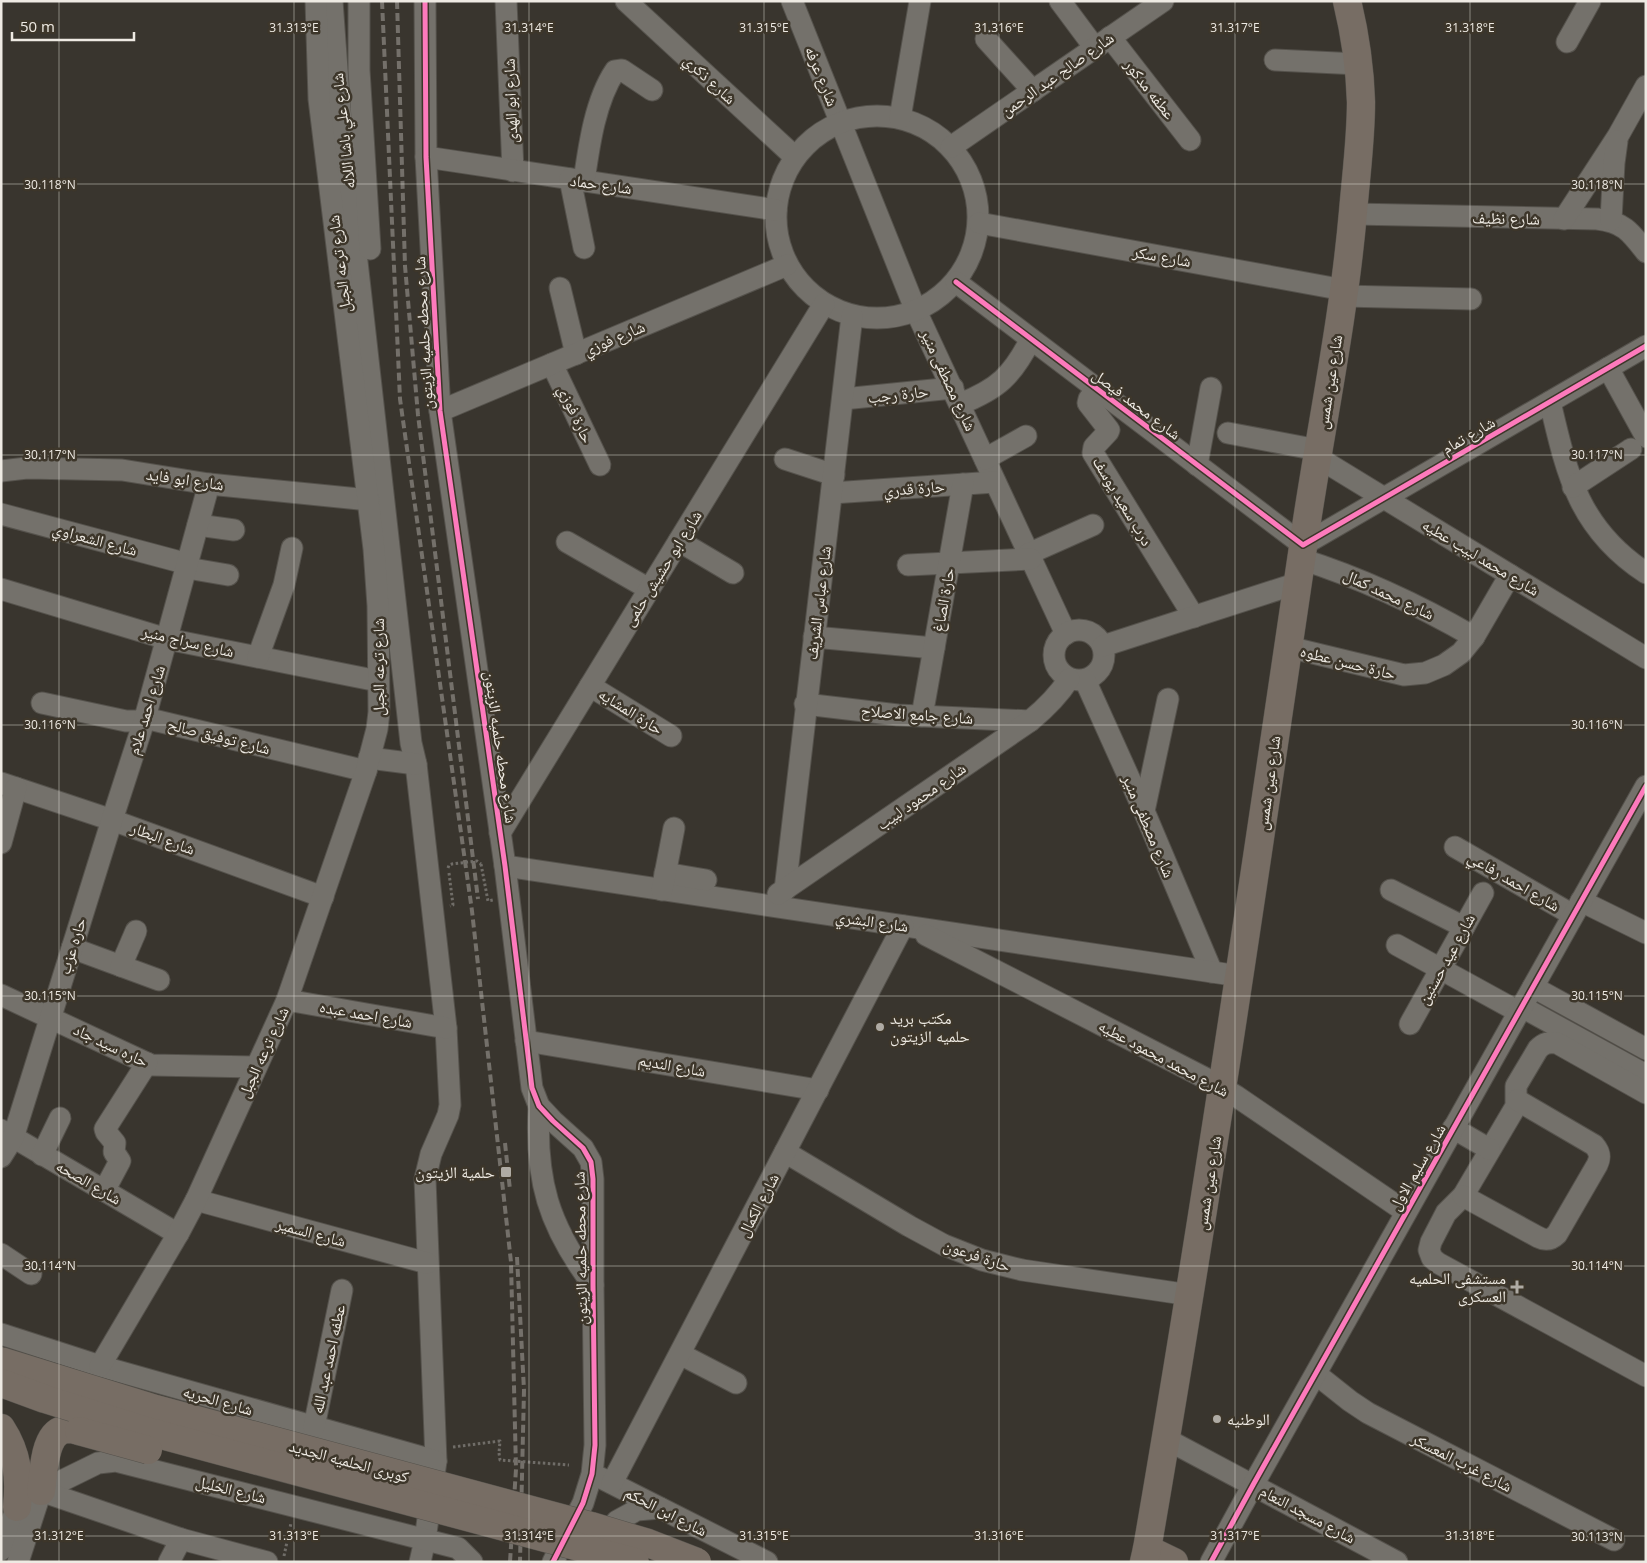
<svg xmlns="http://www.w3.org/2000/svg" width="1647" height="1563" viewBox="0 0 1647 1563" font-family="'Open Sans','Noto Naskh Arabic',sans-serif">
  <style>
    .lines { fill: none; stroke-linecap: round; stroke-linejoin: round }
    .minor-casing { stroke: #55524c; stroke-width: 23 }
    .major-casing { stroke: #55524c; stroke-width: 29 }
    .path { stroke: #706d68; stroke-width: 3; stroke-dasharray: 2.5 2.5; stroke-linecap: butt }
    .minor { stroke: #74716b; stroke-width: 21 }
    .major { stroke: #776d64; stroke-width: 28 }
    .rail { stroke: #74706a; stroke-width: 4; stroke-dasharray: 8 4; stroke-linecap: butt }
    .major-bridge-casing { stroke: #55524c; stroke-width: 29; stroke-linecap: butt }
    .path-bridge { stroke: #706d68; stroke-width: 3; stroke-dasharray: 2.5 2.5; stroke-linecap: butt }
    .major-bridge { stroke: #776d64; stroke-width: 28 }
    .cycleway-casing { stroke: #3d362a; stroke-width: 8 }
    .cycleway { stroke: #fd7abc; stroke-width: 5 }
    .ticks { fill: none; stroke: #eeeae3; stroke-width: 1; stroke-opacity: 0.45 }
    .poi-dot { fill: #afaba4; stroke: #3d362a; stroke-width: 2 }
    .labels { text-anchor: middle; stroke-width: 5; stroke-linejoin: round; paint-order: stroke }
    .street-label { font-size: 16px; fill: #eeeae3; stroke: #3d362a }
    .poi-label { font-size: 16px; fill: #eeeae3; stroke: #3d362a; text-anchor: start }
    .ticks-label { font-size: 12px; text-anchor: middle; fill: #eeeae3; stroke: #3d362a; stroke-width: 5; stroke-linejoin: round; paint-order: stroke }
  </style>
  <rect width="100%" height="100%" fill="#39352e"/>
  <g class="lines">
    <defs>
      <g id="minor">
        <path d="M332,1L340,110L411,743L416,764L446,1028L450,1105L448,1115L431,1154L425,1179L436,1461L425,1540L420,1562"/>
        <path d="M359,1V70L370,249"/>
        <path d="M425,1L426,157L440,411L505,866L532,1088L539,1106L553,1121L583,1148L591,1162L593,1179V1285L595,1445L592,1474L583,1503L553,1562"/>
        <path d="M506,1L513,171"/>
        <path d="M626,1L795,157"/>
        <path d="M792,1L916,311L1066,634"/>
        <path d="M1060,1L1095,48"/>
        <path d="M1110,37L1190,140"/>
        <path d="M986,39L1033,91"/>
        <path d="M1567,42L1590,1"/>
        <path d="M1275,60L1358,64"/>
        <circle cx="877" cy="217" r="101"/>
        <path d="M900,118L920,1"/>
        <path d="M951,147L1163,1"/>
        <path d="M426,157L776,210"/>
        <path d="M570,179L584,248"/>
        <path d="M584,181C589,146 595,101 615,71L622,70L652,90"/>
        <path d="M1353,214L1597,219C1623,222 1630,231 1646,252"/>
        <path d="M1564,219L1618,136L1646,86"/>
        <path d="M1611,220L1614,163L1617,141"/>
        <path d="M979,223L1344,290"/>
        <path d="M956,282L1303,545L1646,346"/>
        <path d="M560,288L576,354"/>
        <path d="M1343,296L1471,299"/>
        <path d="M552,364L600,465"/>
        <path d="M1608,368L1646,437"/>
        <path d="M1097,389L1089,399L1088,403L1109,430L1108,432L1094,447L1093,453L1194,617"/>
        <path d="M843,399L953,388"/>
        <path d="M1550,402C1567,475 1579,529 1646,573"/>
        <path d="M960,404C998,389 1012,376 1031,339"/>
        <path d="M440,411L787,265"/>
        <path d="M1228,433L1318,450"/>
        <path d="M1317,457L1646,658"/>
        <path d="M785,459L834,475"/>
        <path d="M985,459L1026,436"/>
        <path d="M1197,465L1211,388"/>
        <path d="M1,471L27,468L122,470L209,484L369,500"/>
        <path d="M1573,487L1631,449"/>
        <path d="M832,493L995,482"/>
        <path d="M1,514L188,564"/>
        <path d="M198,525L234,530"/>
        <path d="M679,541L733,573"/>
        <path d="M567,542L649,589"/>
        <path d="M1028,554L1093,525"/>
        <path d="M1301,559C1364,579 1417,604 1474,637"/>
        <path d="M908,565L1031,559"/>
        <path d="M187,568L228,575"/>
        <path d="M1,589L167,639L378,681"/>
        <circle cx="1079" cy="655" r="25"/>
        <path d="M814,637L934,648"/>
        <path d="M1103,646L1298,583"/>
        <path d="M1288,647L1404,675L1425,673L1444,665L1461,653L1474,637L1510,575"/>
        <path d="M258,657L284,585L292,548"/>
        <path d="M1085,680L1144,811L1212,972"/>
        <path d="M590,686L671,736"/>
        <path d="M42,703L126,721H138L145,718L366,771"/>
        <path d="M805,704L898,715L1030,721"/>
        <path d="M922,716L963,484"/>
        <path d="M369,758L416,764"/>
        <path d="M1,783L112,820L323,897"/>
        <path d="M1144,811L1168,699"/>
        <path d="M500,833L824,304"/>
        <path d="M1,843L16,788"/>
        <path d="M1455,847L1573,915"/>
        <path d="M505,866L1239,976"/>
        <path d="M665,873L706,880"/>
        <path d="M662,890L674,828"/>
        <path d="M785,890C806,698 830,507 852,316"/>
        <path d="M1391,890L1464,927"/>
        <path d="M778,894L1030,721C1046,708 1058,696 1069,679"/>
        <path d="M1581,901L1646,933"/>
        <path d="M926,935L1209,1080L1236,1096L1406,1212"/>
        <path d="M1397,945L1519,1012"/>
        <path d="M72,948L159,980"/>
        <path d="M121,966L136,931"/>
        <path d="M1533,987L1646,1049"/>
        <path d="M1,995L151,1065L256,1067"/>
        <path d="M287,1000L446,1028"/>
        <path d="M1522,1007L1646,1075"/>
        <path d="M1410,1024L1483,893"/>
        <path d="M526,1041L818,1090"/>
        <path d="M1646,1093L1557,1043C1548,1042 1544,1043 1538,1049L1516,1086V1106L1463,1196L1446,1213L1431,1242L1429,1250L1432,1258L1438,1263L1646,1376"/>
        <path d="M539,1106C535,1180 548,1225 593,1285"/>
        <path d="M1453,1128L1489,1149"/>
        <path d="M1,1130L178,1234"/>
        <path d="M785,1152L909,1226L944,1245L982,1260L1022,1270L1190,1295"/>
        <path d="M42,1155L60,1118"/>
        <path d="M1,1157L13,1138L112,820L145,718L209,484"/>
        <path d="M104,1191L120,1161L114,1152L115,1143L106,1132L105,1129L147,1063"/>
        <path d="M1463,1196L1538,1237C1546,1241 1551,1240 1557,1234L1597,1165C1601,1157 1600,1152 1594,1145L1517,1100"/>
        <path d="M196,1200L427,1263"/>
        <path d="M1,1254L31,1274"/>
        <path d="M1,1334L100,1366L436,1461"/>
        <path d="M680,1354L736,1383"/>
        <path d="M100,1366L178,1234L196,1200L287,1000L366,771L377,729L379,712L378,606L374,549L319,99L316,1"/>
        <path d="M1316,1374L1350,1401L1368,1413L1614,1540"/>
        <path d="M314,1427L342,1290"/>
        <path d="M1166,1439L1397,1562"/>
        <path d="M601,1478L767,1562"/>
        <path d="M612,1483L903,926"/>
        <path d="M41,1491L98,1463L116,1461L458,1548L472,1562"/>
        <path d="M41,1491L181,1539L267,1562"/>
        <path d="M602,1542L617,1521L637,1510L660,1508"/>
        <path d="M1,1550L17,1507"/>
        <path d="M18,1562L41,1491"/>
        <path d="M169,1562L181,1539"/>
        <path d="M1211,1562L1253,1485L1646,786"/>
      </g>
      <g id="major">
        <path d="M1,1428C18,1454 20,1478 17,1507"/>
        <path d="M41,1491C44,1473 43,1431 67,1429C71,1429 76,1430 79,1431"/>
        <path d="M1147,1549L1174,1562"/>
        <path d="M1144,1562L1147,1549C1204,1219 1253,887 1302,554C1318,440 1343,327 1353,212C1356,176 1361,139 1361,102C1360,69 1355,34 1347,1"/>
      </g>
    </defs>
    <use href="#minor" class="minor-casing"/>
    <use href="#major" class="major-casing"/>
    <g class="path">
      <path d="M481,864L488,901L493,900"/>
      <path d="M449,873L453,905L450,906"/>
      <path d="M453,1447L500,1441L499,1453"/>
      <path d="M284,1556L291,1523"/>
    </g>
    <use href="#minor" class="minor"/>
    <use href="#major" class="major"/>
    <g class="rail">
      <path d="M382,1L400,399L472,911L511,1262L516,1469L510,1562"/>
      <path d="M397,1L405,266L418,415L478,899"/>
      <path d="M505,1143L510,1190"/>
      <path d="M517,1257L524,1390L520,1562"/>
    </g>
    <defs>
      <g id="major-bridge">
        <path d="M1,1361L156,1409L591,1526L648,1543L697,1562"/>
        <path d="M1,1383L45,1399L150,1432L635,1562"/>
        <path d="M79,1431L148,1450"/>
      </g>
    </defs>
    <use href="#major-bridge" class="major-bridge-casing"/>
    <g class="path-bridge">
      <path d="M448,868L449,865L452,864L477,861L481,864"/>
      <path d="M499,1453L500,1460L569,1465"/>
    </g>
    <use href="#major-bridge" class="major-bridge"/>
    <defs>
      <g id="cycleway">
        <path d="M425,1L426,157L440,411L505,866L532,1088L539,1106L553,1121L583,1148L591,1162L593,1179V1285L595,1445L592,1474L583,1503L553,1562"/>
        <path d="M956,282L1303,545L1646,346"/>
        <path d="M1211,1562L1253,1485L1646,786"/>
      </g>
    </defs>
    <use href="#cycleway" class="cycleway-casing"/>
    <use href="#cycleway" class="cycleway"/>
  </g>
  <path class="ticks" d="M59,1V1562M294,1V1562M529,1V1562M764,1V1562M999,1V1562M1235,1V1562M1470,1V1562M1,184H1646M1,455H1646M1,725H1646M1,996H1646M1,1266H1646M1,1536H1646"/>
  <g class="poi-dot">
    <circle cx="880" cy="1027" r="5"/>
    <rect x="500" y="1166" width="12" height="12" rx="2.5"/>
    <path d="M1514.5 1279.5h5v5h5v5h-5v5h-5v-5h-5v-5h5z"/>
    <circle cx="1217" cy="1419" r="5"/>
  </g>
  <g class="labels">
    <g class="street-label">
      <text transform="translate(1057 74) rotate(-35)" y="6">شارع صالح عبد الرحمن</text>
      <text transform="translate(822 76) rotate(68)" y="6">شارع عرفه</text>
      <text transform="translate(710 79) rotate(43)" y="6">شارع ذكري</text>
      <text transform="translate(1150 89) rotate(52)" y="6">عطفه مدكور</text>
      <text transform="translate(510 101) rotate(-92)" y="6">شارع ابو الهدى</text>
      <text transform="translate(343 131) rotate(-96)" y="6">شارع علي باشا اللاله</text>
      <text transform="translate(601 184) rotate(8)" y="6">شارع حماد</text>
      <text transform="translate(1506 218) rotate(1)" y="6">شارع نظيف</text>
      <text transform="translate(1162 256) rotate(10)" y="6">شارع سكر</text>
      <text transform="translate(339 264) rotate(-97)" y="6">شارع ترعه الجبل</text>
      <text transform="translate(423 333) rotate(-93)" y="6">شارع محطه حلميه الزيتون</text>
      <text transform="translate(614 338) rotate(-23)" y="6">شارع فوزي</text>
      <text transform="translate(949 380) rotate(65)" y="6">شارع مصطفى منير</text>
      <text transform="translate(1329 382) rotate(-81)" y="6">شارع عين شمس</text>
      <text transform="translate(898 394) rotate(-6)" y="6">حارة رجب</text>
      <text transform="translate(1137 404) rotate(37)" y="6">شارع محمد فيصل</text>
      <text transform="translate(576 414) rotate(65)" y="6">حارة فوزي</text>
      <text transform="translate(1468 435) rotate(-30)" y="6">شارع تمام</text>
      <text transform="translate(185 479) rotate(8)" y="6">شارع ابو فايد</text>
      <text transform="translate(914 488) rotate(-4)" y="6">حارة قدري</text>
      <text transform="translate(1123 501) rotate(59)" y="6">درب سعيد يوسف</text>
      <text transform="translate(95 539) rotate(15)" y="6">شارع الشعراوي</text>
      <text transform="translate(1481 557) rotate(31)" y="6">شارع محمد لبيب عطيه</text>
      <text transform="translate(662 568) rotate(-58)" y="6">شارع ابو حشيش حلمى</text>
      <text transform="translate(1389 594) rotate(25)" y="6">شارع محمد كمال</text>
      <text transform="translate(943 600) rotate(-80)" y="6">حارة الصاغ</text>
      <text transform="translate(818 603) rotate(-83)" y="6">شارع عباس الشريف</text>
      <text transform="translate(188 641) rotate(13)" y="6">شارع سراج منير</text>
      <text transform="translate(1348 662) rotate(14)" y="6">حارة حسن عطوه</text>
      <text transform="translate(378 667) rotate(-90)" y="6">شارع ترعه الجبل</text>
      <text transform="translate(146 710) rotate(-73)" y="6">شارع احمد علام</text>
      <text transform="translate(631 711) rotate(32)" y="6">حارة المشايه</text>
      <text transform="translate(917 714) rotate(4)" y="6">شارع جامع الاصلاح</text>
      <text transform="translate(219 736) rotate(14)" y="6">شارع توفيق صالح</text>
      <text transform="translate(501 747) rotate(82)" y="6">شارع محطه حلميه الزيتون</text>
      <text transform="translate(1268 783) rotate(-82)" y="6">شارع عين شمس</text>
      <text transform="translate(921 796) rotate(-35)" y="6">شارع محمود لبيب</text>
      <text transform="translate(1149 826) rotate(67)" y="6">شارع مصطفى منير</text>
      <text transform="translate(163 838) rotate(20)" y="6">شارع البطار</text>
      <text transform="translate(1514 881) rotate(30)" y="6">شارع احمد رفاعي</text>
      <text transform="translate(872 921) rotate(8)" y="6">شارع البشري</text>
      <text transform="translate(72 946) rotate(-73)" y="6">حاره عزب</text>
      <text transform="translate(1446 959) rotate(-61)" y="6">شارع عيد حسنين</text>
      <text transform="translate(366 1014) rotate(10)" y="6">شارع احمد عبده</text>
      <text transform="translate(111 1045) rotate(25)" y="6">حاره سيد جاد</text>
      <text transform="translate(263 1052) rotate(-65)" y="6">شارع ترعه الجبل</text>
      <text transform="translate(1164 1058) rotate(28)" y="6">شارع محمد محمود عطيه</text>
      <text transform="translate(672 1065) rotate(10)" y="6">شارع النديم</text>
      <text transform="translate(1417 1167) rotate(-60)" y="6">شارع سليم الاول</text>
      <text transform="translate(89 1182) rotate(30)" y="6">شارع الصحه</text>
      <text transform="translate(1208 1183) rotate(-81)" y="6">شارع عين شمس</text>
      <text transform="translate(758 1205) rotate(-62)" y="6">شارع الكمال</text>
      <text transform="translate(311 1232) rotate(15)" y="6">شارع السمير</text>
      <text transform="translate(580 1248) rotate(-91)" y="6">شارع محطه حلميه الزيتون</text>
      <text transform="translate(977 1255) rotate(19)" y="6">حارة فرعون</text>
      <text transform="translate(328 1359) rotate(-78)" y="6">عطفه احمد عبد الله</text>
      <text transform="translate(218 1400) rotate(16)" y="6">شارع الحريه</text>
      <text transform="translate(349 1461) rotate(15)" y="6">كوبرى الحلميه الجديد</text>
      <text transform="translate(1462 1462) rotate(27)" y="6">شارع غرب المعسكر</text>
      <text transform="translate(231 1489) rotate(14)" y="6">شارع الخليل</text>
      <text transform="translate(666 1511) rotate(27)" y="6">شارع ابن الحكم</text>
      <text transform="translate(1308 1514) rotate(28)" y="6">شارع مسجد النعام</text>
    </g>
    <g class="poi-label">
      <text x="890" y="1024">مكتب بريد<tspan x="890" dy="18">حلميه الزيتون</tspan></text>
      <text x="495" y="1178" text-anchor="end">حلمية الزيتون</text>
      <text x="1506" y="1284" text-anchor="end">مستشفى الحلميه<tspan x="1506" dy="18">العسكرى</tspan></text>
      <text x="1227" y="1425">الوطنيه</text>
    </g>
  </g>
  <g class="ticks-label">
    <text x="294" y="32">31.313°E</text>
    <text x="529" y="32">31.314°E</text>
    <text x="764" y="32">31.315°E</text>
    <text x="999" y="32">31.316°E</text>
    <text x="1235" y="32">31.317°E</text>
    <text x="1470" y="32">31.318°E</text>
    <text x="50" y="189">30.118°N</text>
    <text x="1597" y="189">30.118°N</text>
    <text x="50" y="459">30.117°N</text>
    <text x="1597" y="459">30.117°N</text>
    <text x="50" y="729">30.116°N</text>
    <text x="1597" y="729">30.116°N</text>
    <text x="50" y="1000">30.115°N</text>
    <text x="1597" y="1000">30.115°N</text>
    <text x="50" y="1270">30.114°N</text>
    <text x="1597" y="1270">30.114°N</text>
    <text x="59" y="1540">31.312°E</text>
    <text x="294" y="1540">31.313°E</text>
    <text x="529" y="1540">31.314°E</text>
    <text x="764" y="1540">31.315°E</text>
    <text x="999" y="1540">31.316°E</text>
    <text x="1235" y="1540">31.317°E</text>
    <text x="1470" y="1540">31.318°E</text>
    <text x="1597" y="1541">30.113°N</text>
  </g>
  <rect width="1647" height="1563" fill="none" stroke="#eeeae3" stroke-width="5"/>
  <path d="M12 32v8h122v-8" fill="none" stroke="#eeeae3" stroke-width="2.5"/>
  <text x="20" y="32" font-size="15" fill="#eeeae3" stroke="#3d362a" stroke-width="4" paint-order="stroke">50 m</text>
</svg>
